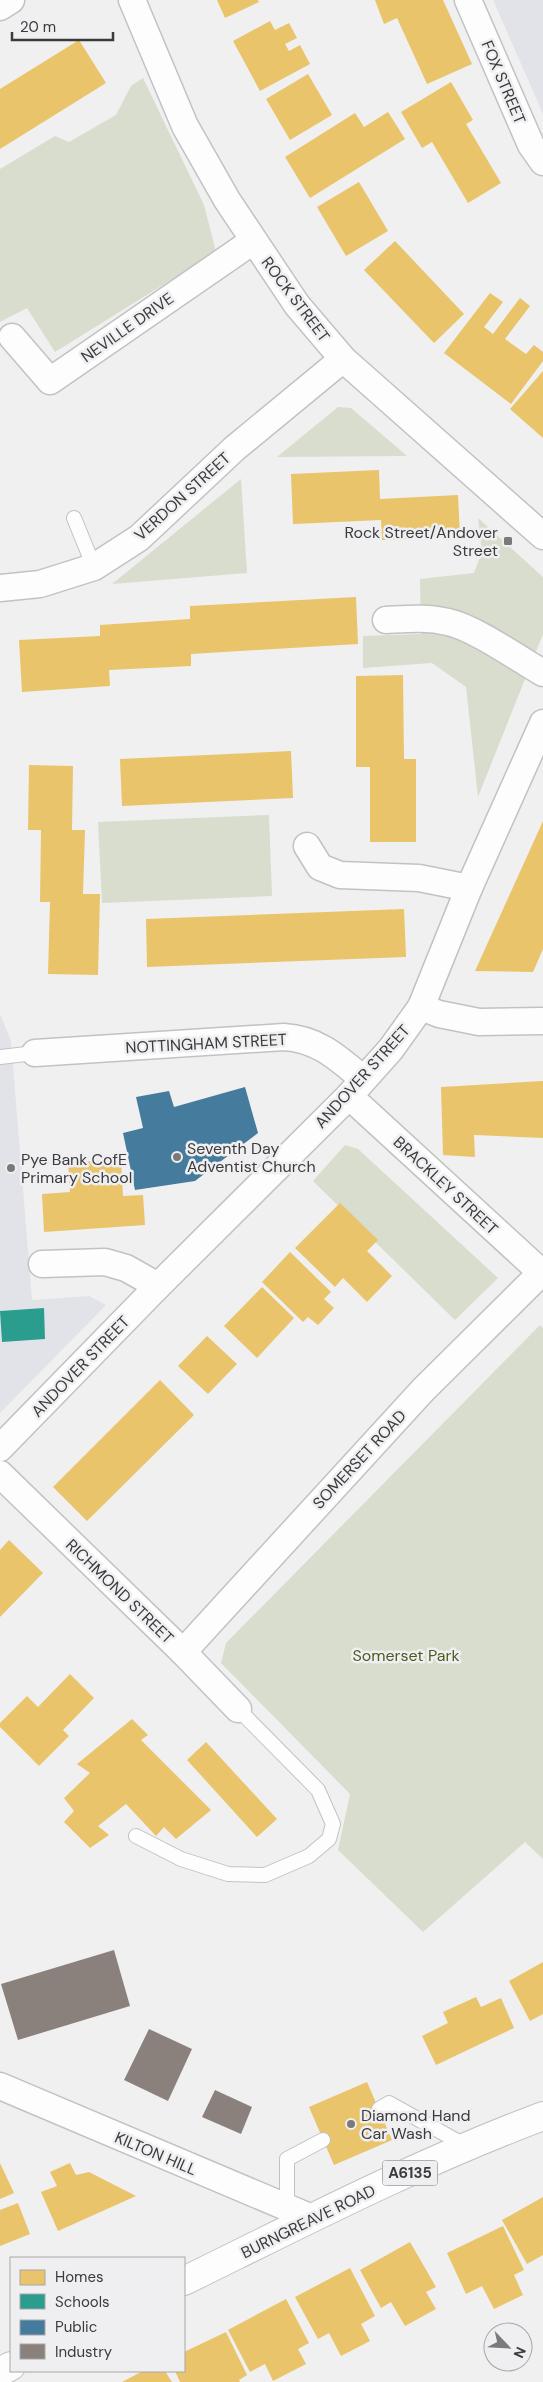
<svg xmlns="http://www.w3.org/2000/svg" width="543" height="2382" viewBox="0 0 543 2382" font-family="'DM Sans',sans-serif">
  <style>
    .built { fill: #e2e3e9 }
    .green { fill: #d8ddcd }
    .homes { fill: #e9c46a }
    .schools { fill: #2a9d8f }
    .public { fill: #457b9d }
    .industry { fill: #8a817c }
    .lines { fill: none; stroke-linecap: round; stroke-linejoin: round }
    .service-casing { stroke: #c2c2c3; stroke-width: 16 }
    .minor-casing { stroke: #c2c2c3; stroke-width: 29 }
    .primary-casing { stroke: #c2c2c3; stroke-width: 30 }
    .service { stroke: #fdfdfd; stroke-width: 14 }
    .minor { stroke: #fdfdfd; stroke-width: 26 }
    .primary { stroke: #fdfdfd; stroke-width: 28 }
    .poi-dot { fill: #7a7a7b; stroke: #efeff2; stroke-width: 2 }
    .labels { text-anchor: middle; stroke-width: 5; stroke-linejoin: round; paint-order: stroke }
    .shield { fill: #efeff2; stroke: #717173; stroke-width: 1 }
    .shield-label { font-size: 15px; font-weight: bold; fill: #3b3b3c }
    .street-label { font-size: 16px; fill: #3b3b3c; stroke: #efeff2 }
    .poi-label { font-size: 16px; fill: #3b3b3c; stroke: #efeff2; text-anchor: start }
    .park-label { font-size: 16px; fill: #4c5b1e; stroke: #efeff2 }
  </style>
  <rect width="100%" height="100%" fill="#f0f0f1"/>
  <g class="built">
    <path d="M493,0H543V114Z"/>
    <path d="M0,1014L11,1041L32,1300L89,1296L106,1305L0,1413Z"/>
  </g>
  <g class="green">
    <path d="M143,78L204,205L216,252L55,352L27,308L0,322V169L55,136L69,142L116,115L131,86Z"/>
    <path d="M338,407L351,408L407,456L277,457Z"/>
    <path d="M241,479L247,573L112,584Z"/>
    <path d="M478,518L543,577V634L478,797L466,687L432,663L363,668V636L421,634L420,579L474,573L482,552Z"/>
    <path d="M269,815L272,896L102,903L98,822Z"/>
    <path d="M345,1145L358,1149L498,1278L455,1320L313,1181Z"/>
    <path d="M540,1325L543,1328V1859L525,1842L423,1932L338,1850L350,1794L221,1663L226,1643Z"/>
  </g>
  <g class="homes">
    <path d="M217,0H258L259,2L225,18Z"/>
    <path d="M375,0H443L472,64L427,84L397,18L384,24Z"/>
    <path d="M270,21L275,30L289,23L297,38L285,44L289,51L300,45L310,64L260,91L233,41Z"/>
    <path d="M79,40L106,83L0,149V89Z"/>
    <path d="M308,74L332,115L290,140L266,99Z"/>
    <path d="M451,82L473,120L466,124L501,183L468,203L432,142L422,148L401,112Z"/>
    <path d="M388,112L405,139L310,198L285,157L355,113L364,127Z"/>
    <path d="M359,182L388,231L346,256L317,207Z"/>
    <path d="M395,241L464,314L434,343L364,270Z"/>
    <path d="M490,293L503,302L484,327L493,334L520,298L530,306L505,339L526,354L534,345L543,352V361L511,404L444,353Z"/>
    <path d="M543,371V438L510,409Z"/>
    <path d="M379,470L380,499L458,495L460,536L382,540L381,520L293,524L291,474Z"/>
    <path d="M356,597L358,644L191,654V666L109,670L110,686L22,692L19,640L100,636V625L190,619V606Z"/>
    <path d="M403,675L404,759H416V842H370V767H356V676Z"/>
    <path d="M291,751L293,798L122,806L120,759Z"/>
    <path d="M29,765L73,766L72,830H85L83,894H100L98,975L48,974L50,902H40L41,830H28Z"/>
    <path d="M543,821V949L533,972L475,971Z"/>
    <path d="M404,909L406,957L147,967L146,919Z"/>
    <path d="M543,1081V1138L474,1135L475,1157L443,1155L441,1087Z"/>
    <path d="M121,1159L123,1196L143,1195L145,1225L44,1232L42,1194L70,1192L68,1163Z"/>
    <path d="M340,1203L378,1240L367,1251L392,1276L367,1302L343,1278L335,1287L295,1248Z"/>
    <path d="M290,1252L331,1292L324,1299L334,1308L318,1325L308,1317L303,1322L262,1282Z"/>
    <path d="M262,1287L294,1318L257,1358L224,1326Z"/>
    <path d="M207,1336L237,1364L208,1394L178,1366Z"/>
    <path d="M160,1380L194,1415L87,1521L53,1487Z"/>
    <path d="M9,1540L43,1573L0,1617V1550Z"/>
    <path d="M70,1674L94,1698L63,1730L69,1736L39,1766L0,1727V1723L27,1696L38,1707Z"/>
    <path d="M132,1719L148,1735L141,1740L211,1810L176,1839L164,1827L156,1836L126,1804L98,1826L109,1835L90,1848L64,1822L74,1811L64,1798L90,1773L77,1764Z"/>
    <path d="M206,1742L277,1819L257,1837L187,1760Z"/>
    <path d="M543,1962V2014L530,2021L509,1981Z"/>
    <path d="M476,1997L481,2007L501,1998L514,2028L436,2065L422,2036L448,2023L443,2012Z"/>
    <path d="M367,2082L392,2140L334,2165L309,2107Z"/>
    <path d="M0,2163L14,2193L0,2199Z"/>
    <path d="M70,2163L76,2175L89,2172L136,2196L58,2231L41,2192L57,2186L50,2172Z"/>
    <path d="M543,2197V2255L527,2264L502,2220Z"/>
    <path d="M18,2203L30,2234L0,2246V2210Z"/>
    <path d="M503,2226L524,2270L514,2275L523,2295L494,2309L482,2286L466,2294L447,2253Z"/>
    <path d="M410,2242L436,2287L426,2292L436,2309L405,2326L391,2302L381,2308L360,2270Z"/>
    <path d="M350,2268L375,2316L361,2324L370,2341L341,2356L329,2333L318,2339L295,2297Z"/>
    <path d="M286,2299L309,2343L298,2349L306,2364L273,2381L265,2364L250,2372L228,2330Z"/>
    <path d="M226,2332L247,2375L239,2380L240,2382H180L175,2371H184V2352Z"/>
    <path d="M143,2371H165L172,2382H122Z"/>
  </g>
  <path class="schools" d="M44,1308L45,1339L2,1342L0,1311Z"/>
  <path class="public" d="M245,1087L258,1133L195,1181L135,1190L123,1133L143,1128L136,1097L169,1091L174,1107Z"/>
  <g class="industry">
    <path d="M114,1950L130,2006L18,2040L1,1984Z"/>
    <path d="M149,2029L192,2049L168,2101L124,2080Z"/>
    <path d="M215,2090L252,2107L241,2134L202,2117Z"/>
  </g>
  <g class="lines">
    <defs>
      <g id="service">
        <path d="M74,518L94,567"/>
        <path d="M0,1057L35,1053"/>
        <path d="M136,1836L181,1859L228,1874L265,1875L309,1856L329,1839L333,1824L318,1790L238,1709"/>
        <path d="M379,2109L389,2103L468,2147"/>
        <path d="M287,2208V2159L323,2140"/>
      </g>
      <g id="minor">
        <path d="M132,0L185,126L227,200L297,305L343,359L543,536"/>
        <path d="M468,0L531,145L543,162"/>
        <path d="M0,7L11,0"/>
        <path d="M12,337L50,381L253,241"/>
        <path d="M0,588L40,584L94,567L139,538L235,448L343,359"/>
        <path d="M386,620C407,619 427,617 448,622C473,627 519,659 543,673"/>
        <path d="M307,846L320,867L340,875L419,878L469,888"/>
        <path d="M421,1007L439,1014L479,1022L543,1021"/>
        <path d="M35,1053L284,1037C318,1039 338,1058 363,1079"/>
        <path d="M349,1096L543,1274"/>
        <path d="M42,1264L105,1262L126,1268L158,1286"/>
        <path d="M0,1448L158,1286L349,1096L391,1049L421,1007L469,888L543,723"/>
        <path d="M0,1474L183,1652L238,1709"/>
        <path d="M183,1652L423,1390L541,1273"/>
        <path d="M0,2086L312,2218"/>
      </g>
      <g id="primary">
        <path d="M184,2281C302,2223 420,2162 543,2116"/>
        <path d="M0,2372L11,2366"/>
      </g>
    </defs>
    <use href="#service" class="service-casing"/>
    <use href="#minor" class="minor-casing"/>
    <use href="#primary" class="primary-casing"/>
    <use href="#service" class="service"/>
    <use href="#minor" class="minor"/>
    <use href="#primary" class="primary"/>
  </g>
  <g class="poi-dot">
    <rect x="503" y="536" width="10" height="10" rx="2.5"/>
    <circle cx="177" cy="1157" r="5"/>
    <circle cx="11" cy="1168" r="5"/>
    <circle cx="351" cy="2124" r="5"/>
  </g>
  <g class="labels">
    <rect class="shield" x="382.5" y="2160.5" width="55" height="25" rx="4"/>
    <g class="shield-label">
      <text x="410" y="2178">A6135</text>
    </g>
    <g class="street-label">
      <text transform="translate(504 82) rotate(67)" y="6">FOX STREET</text>
      <text transform="translate(296 299) rotate(53)" y="6">ROCK STREET</text>
      <text transform="translate(127 327) rotate(-35)" y="6">NEVILLE DRIVE</text>
      <text transform="translate(182 496) rotate(-42)" y="6">VERDON STREET</text>
      <text transform="translate(206 1043) rotate(-3)" y="6">NOTTINGHAM STREET</text>
      <text transform="translate(362 1076) rotate(-48)" y="6">ANDOVER STREET</text>
      <text transform="translate(446 1185) rotate(43)" y="6">BRACKLEY STREET</text>
      <text transform="translate(80 1366) rotate(-46)" y="6">ANDOVER STREET</text>
      <text transform="translate(359 1459) rotate(-47)" y="6">SOMERSET ROAD</text>
      <text transform="translate(120 1591) rotate(44)" y="6">RICHMOND STREET</text>
      <text transform="translate(156 2153) rotate(23)" y="6">KILTON HILL</text>
      <text transform="translate(308 2221) rotate(-26)" y="6">BURNGREAVE ROAD</text>
    </g>
    <g class="poi-label">
      <text x="498" y="538" text-anchor="end">Rock Street/Andover<tspan x="498" dy="18">Street</tspan></text>
      <text x="187" y="1154">Seventh Day<tspan x="187" dy="18">Adventist Church</tspan></text>
      <text x="21" y="1165">Pye Bank CofE<tspan x="21" dy="18">Primary School</tspan></text>
      <text x="361" y="2121">Diamond Hand<tspan x="361" dy="18">Car Wash</tspan></text>
    </g>
    <g class="park-label">
      <text x="406" y="1661">Somerset Park</text>
    </g>
  </g>
  <rect x="10" y="2257" width="175" height="115" fill="#efeff2" stroke="#a7a7a9"/>
  <rect x="20" y="2270" width="25" height="15" fill="#e9c46a" stroke="#a7a7a9"/>
  <text x="55" y="2282" font-size="15" fill="#3b3b3c">Homes</text>
  <rect x="20" y="2294" width="25" height="15" fill="#2a9d8f" stroke="#a7a7a9"/>
  <text x="55" y="2307" font-size="15" fill="#3b3b3c">Schools</text>
  <rect x="20" y="2320" width="25" height="15" fill="#457b9d" stroke="#a7a7a9"/>
  <text x="55" y="2332" font-size="15" fill="#3b3b3c">Public</text>
  <rect x="20" y="2344" width="25" height="15" fill="#8a817c" stroke="#a7a7a9"/>
  <text x="55" y="2357" font-size="15" fill="#3b3b3c">Industry</text>
  <g transform="translate(508 2347) rotate(115)"><circle r="24" fill="#efeff2" stroke="#a7a7a9"/>
  <path d="M0-4L9 19L0 12L-9 19Z" fill="#7a7a7b"/>
  <text y="-8" font-size="14" font-weight="bold" text-anchor="middle" fill="#3b3b3c">N</text>
  </g>
  <path d="M12 32v8h101v-8" fill="none" stroke="#3b3b3c" stroke-width="2.5"/>
  <text x="20" y="32" font-size="15" fill="#3b3b3c" stroke="#efeff2" stroke-width="4" paint-order="stroke">20 m</text>
</svg>
